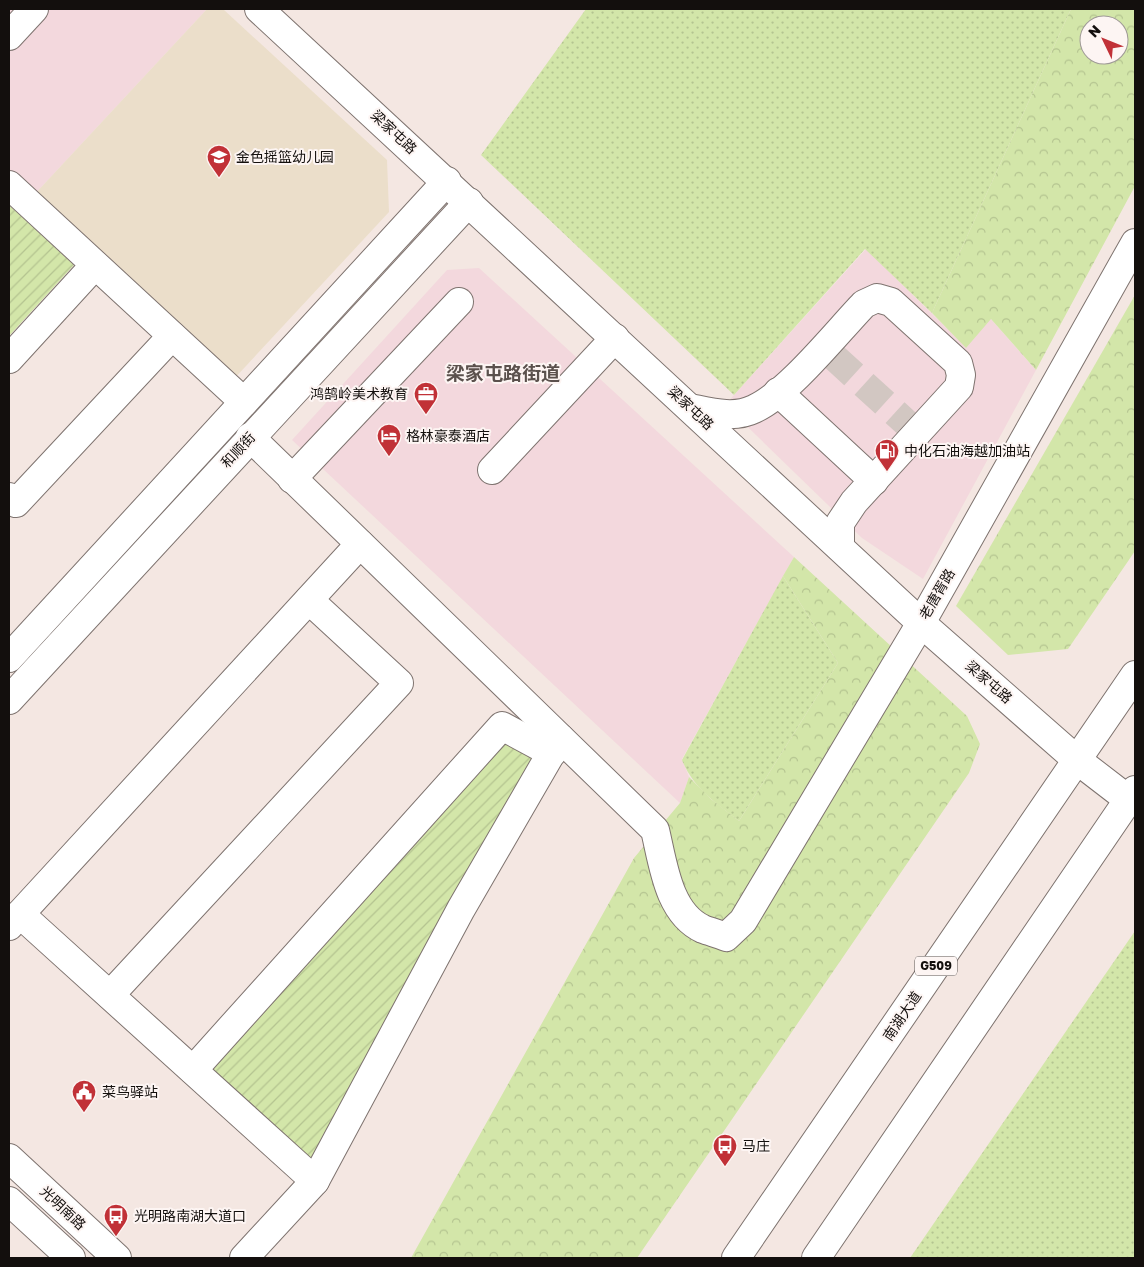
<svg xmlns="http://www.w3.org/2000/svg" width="1144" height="1267" viewBox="0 0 1144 1267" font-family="'Golos Text','Noto Sans SC',sans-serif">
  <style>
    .commercial { fill: #f3d8dd }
    .education { fill: #ebdeca }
    .grass { fill: url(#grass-dots) }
    .forest { fill: url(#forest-crowns); fill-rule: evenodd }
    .garden { fill: url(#garden-furrows) }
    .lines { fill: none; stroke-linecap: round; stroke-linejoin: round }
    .minor-tunnel { stroke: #d2c7c2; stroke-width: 28; stroke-dasharray: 28 14; stroke-linecap: butt }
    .minor-casing { stroke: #7e736f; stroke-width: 30 }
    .major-casing { stroke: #7e736f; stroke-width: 30 }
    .highway-casing { stroke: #7e736f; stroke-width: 30 }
    .minor { stroke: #fff; stroke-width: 28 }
    .major { stroke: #fff; stroke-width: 28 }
    .highway { stroke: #fff; stroke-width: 28 }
    .labels { text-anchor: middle; stroke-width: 4; stroke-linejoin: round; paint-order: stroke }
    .shield { fill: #fdf5f3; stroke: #595452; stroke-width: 1 }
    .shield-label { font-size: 12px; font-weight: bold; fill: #130f0d }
    .street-label { font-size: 14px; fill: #130f0d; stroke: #fdf5f3 }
    .poi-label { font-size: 14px; fill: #130f0d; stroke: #fdf5f3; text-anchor: start }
    .district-label { font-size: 19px; font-weight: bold; fill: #5b514d; stroke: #fdf5f3 }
  </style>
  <defs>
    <pattern id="grass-dots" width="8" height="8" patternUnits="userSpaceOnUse" patternTransform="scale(1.25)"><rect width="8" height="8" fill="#d3e6a9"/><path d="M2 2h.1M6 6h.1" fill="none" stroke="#b4c490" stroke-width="1.8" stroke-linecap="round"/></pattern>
    <pattern id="forest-crowns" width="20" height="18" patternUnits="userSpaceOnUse" patternTransform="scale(1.25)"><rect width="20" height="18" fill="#d3e6a9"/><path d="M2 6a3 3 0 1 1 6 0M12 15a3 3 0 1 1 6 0" fill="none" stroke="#b4c490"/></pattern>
    <pattern id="garden-furrows" width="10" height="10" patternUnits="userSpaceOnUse" patternTransform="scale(1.25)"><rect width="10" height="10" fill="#d3e6a9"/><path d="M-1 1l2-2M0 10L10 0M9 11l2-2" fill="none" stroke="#b4c490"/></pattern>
  </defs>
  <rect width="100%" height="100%" fill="#f4e7e2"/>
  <g class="commercial">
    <path d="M9,9H207L33,196L9,174Z"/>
    <path d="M866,249L966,347L990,318L1036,370L923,579L862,538L725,405Z"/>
    <path d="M479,268L794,557L682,759L689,777L680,803L292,440L447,270Z"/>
  </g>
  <path class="education" d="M207,9H223L387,160L389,212L232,381L33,196Z"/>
  <g class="grass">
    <path d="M586,9H1071L932,313L865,249L734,395L481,155Z"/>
    <path d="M783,576L838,663L739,821C716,803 693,788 682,760Z"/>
    <path d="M1135,931V1258H910Z"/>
  </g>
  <g class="forest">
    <path d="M1071,9H1135V186L1036,370L991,319L966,348L932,313ZM1089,25H1119V55H1089Z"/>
    <path d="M1135,295V551L1068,649L1008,655L956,606Z"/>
    <path d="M794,557L967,716L980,744L969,773L637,1258H411L634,858L680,803L689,777L711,799L739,821L838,663L783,576Z"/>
  </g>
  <g class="garden">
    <path d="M9,205L74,265L9,336Z"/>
    <path d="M503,740L538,758L310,1165L207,1071Z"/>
  </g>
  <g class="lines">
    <path class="minor-tunnel" d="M833,356L913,429"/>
    <defs>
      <g id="minor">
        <path d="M259,9L921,623L1077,760L1129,800"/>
        <path d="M9,36L34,9"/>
        <path d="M9,185L244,402"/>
        <path d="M9,359L95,265"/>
        <path d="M778,392L874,481"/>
        <path d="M690,408C710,412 734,419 754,409C788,394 837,332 864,304L877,298L891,302L958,363L961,375L959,387L854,502L840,523V547"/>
        <path d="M250,437L655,830C663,863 668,913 703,929C711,932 719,934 726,937L743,921L921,623L1135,243"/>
        <path d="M492,470L615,338"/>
        <path d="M292,479L459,302"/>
        <path d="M9,497L16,503L172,336"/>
        <path d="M9,658L447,181"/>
        <path d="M9,700L469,202"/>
        <path d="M20,914L315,1181"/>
        <path d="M9,926L360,544"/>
        <path d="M110,995L399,683L309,600"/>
        <path d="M193,1070L502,726L552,753"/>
        <path d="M244,1258L315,1181L461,909L560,738"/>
      </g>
      <g id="major">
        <path d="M9,1158L117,1258"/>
        <path d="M9,1201L71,1258"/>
      </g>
      <g id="highway">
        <path d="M736,1258L1135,675"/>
        <path d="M816,1258L1135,790"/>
      </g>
    </defs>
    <use href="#minor" class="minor-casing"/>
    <use href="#major" class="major-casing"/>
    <use href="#highway" class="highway-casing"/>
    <use href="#minor" class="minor"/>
    <use href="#major" class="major"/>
    <use href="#highway" class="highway"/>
  </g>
  <defs>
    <symbol id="school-pin" viewBox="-11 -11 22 30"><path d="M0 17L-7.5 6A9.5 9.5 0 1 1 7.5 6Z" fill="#c13137" stroke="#fdf5f3"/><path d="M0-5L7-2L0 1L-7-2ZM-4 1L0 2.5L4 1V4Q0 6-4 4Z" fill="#fff"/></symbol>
    <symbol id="office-pin" viewBox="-11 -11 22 30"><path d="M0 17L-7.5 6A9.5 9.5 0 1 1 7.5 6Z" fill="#c13137" stroke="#fdf5f3"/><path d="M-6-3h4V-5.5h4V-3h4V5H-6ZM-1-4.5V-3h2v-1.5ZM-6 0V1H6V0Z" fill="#fff"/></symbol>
    <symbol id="hotel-pin" viewBox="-11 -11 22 30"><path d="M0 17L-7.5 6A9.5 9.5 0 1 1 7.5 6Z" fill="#c13137" stroke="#fdf5f3"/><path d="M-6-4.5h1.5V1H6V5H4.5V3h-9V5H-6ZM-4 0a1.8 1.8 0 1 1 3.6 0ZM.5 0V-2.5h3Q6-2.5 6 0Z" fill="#fff"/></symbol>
    <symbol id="fuel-pin" viewBox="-11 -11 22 30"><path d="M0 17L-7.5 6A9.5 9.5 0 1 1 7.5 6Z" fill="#c13137" stroke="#fdf5f3"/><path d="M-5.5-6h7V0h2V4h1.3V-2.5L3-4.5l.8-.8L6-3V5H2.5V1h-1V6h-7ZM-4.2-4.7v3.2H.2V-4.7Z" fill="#fff"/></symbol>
    <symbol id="civic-pin" viewBox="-11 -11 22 30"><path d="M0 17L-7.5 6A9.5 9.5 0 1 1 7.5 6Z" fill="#c13137" stroke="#fdf5f3"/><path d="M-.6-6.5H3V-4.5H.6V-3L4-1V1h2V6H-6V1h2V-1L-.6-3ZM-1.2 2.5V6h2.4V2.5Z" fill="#fff"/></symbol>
    <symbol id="bus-pin" viewBox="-11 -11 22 30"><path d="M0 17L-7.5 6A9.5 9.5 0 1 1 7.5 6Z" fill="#c13137" stroke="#fdf5f3"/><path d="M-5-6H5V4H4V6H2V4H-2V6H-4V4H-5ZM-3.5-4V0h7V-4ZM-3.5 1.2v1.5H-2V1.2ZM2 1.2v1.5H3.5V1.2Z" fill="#fff"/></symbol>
  </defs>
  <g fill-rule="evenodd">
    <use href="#school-pin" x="205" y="143" width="28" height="38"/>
    <use href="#office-pin" x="412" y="380" width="28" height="38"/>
    <use href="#hotel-pin" x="375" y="422" width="28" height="38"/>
    <use href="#fuel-pin" x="873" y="437" width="28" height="38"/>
    <use href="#civic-pin" x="70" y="1078" width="28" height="38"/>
    <use href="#bus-pin" x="711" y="1132" width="28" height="38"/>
    <use href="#bus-pin" x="102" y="1202" width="28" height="38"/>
  </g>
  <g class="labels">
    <rect class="shield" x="915" y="956.5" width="42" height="19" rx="4"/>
    <g class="shield-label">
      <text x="936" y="970">G509</text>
    </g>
    <g class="street-label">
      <text transform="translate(394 132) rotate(43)" y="5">梁家屯路</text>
      <text transform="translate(691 408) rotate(43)" y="5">梁家屯路</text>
      <text transform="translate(238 450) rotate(-47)" y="5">和顺街</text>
      <text transform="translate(937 594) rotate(-60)" y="5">老唐胥路</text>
      <text transform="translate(989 682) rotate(41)" y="5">梁家屯路</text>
      <text transform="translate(902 1016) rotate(-56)" y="5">南湖大道</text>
      <text transform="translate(63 1208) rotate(43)" y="5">光明南路</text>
    </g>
    <g class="poi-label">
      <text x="236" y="162">金色摇篮幼儿园</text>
      <text x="408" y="399" text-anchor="end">鸿鹄岭美术教育</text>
      <text x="406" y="441">格林豪泰酒店</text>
      <text x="904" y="456">中化石油海越加油站</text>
      <text x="102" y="1097">菜鸟驿站</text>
      <text x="742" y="1151">马庄</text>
      <text x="134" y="1221">光明路南湖大道口</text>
    </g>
    <g class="district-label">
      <text x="503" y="380">梁家屯路街道</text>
    </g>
  </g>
  <rect width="1144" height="1267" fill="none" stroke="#130f0d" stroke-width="20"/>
  <g transform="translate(1104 40) rotate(313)"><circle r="24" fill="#fdf5f3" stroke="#9f9997"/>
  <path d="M0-4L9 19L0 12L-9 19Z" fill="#c13137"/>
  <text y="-8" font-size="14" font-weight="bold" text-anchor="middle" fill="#130f0d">N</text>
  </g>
</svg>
